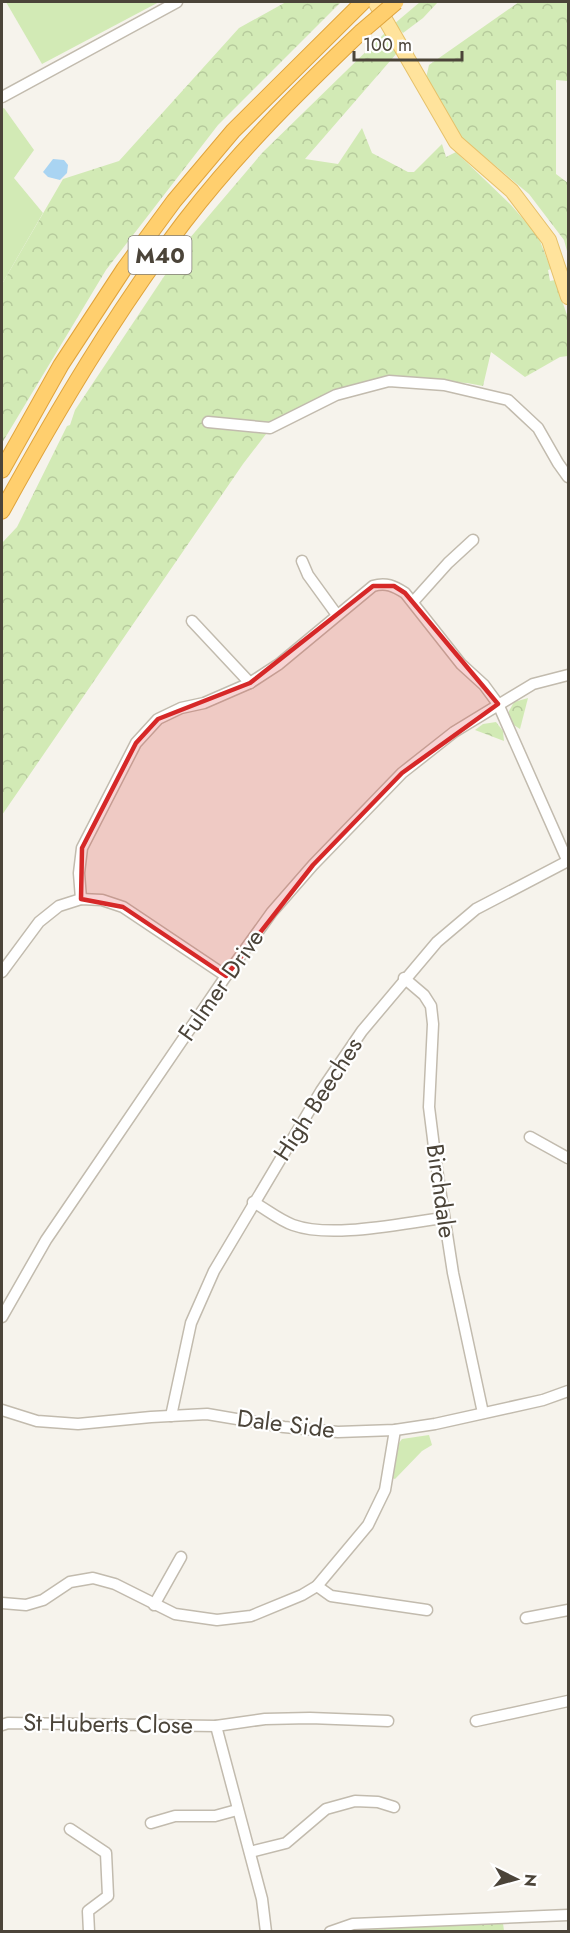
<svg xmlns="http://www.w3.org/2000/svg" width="570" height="1933" viewBox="0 0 570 1933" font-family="Jost,sans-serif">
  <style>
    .green { fill: #d2eab5 }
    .forest { fill: url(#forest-crowns) }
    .water { fill: #a9d4f2 }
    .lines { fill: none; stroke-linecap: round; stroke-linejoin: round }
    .minor-casing { stroke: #c2bbae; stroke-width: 13 }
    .major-casing { stroke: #e6c16a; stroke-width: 16 }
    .highway-casing { stroke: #e0a43c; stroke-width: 17 }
    .minor { stroke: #fff; stroke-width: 10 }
    .major { stroke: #ffe39c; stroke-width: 14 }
    .highway { stroke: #ffcf6e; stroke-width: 15 }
    .highway-bridge-casing { stroke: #e0a43c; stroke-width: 17; stroke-linecap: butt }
    .highway-bridge { stroke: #ffcf6e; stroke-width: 15 }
    .marked { fill: #d62828; fill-opacity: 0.2; stroke: #d62828; stroke-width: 4.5; stroke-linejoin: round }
    .labels { text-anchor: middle; stroke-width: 4.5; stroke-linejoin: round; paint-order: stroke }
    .shield { fill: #fff; stroke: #817c74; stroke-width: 1.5 }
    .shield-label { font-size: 22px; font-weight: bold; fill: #4b4439 }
    .street-label { font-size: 24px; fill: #4b4439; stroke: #fff }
  </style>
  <defs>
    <pattern id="forest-crowns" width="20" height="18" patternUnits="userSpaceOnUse" patternTransform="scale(1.5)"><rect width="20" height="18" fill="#d2eab5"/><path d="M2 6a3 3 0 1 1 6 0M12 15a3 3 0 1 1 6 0" fill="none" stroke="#b6ca9c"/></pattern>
  </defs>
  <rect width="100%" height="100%" fill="#f6f3ec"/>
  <g class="green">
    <path d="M6,2H159L42,64Z"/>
    <path d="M4,108L34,150L14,178L43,213L2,284V109Z"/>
    <path d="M429,1435L432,1445L422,1451L395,1479L392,1478L399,1443L402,1439Z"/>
  </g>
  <g class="forest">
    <path d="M286,2H341L218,125L106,270L2,443V284L63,179L119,161L239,28Z"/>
    <path d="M420,2H438L423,18L403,33L394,24Z"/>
    <path d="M519,2H568V81L556,80V174L568,183V255L564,240L529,194L461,137L426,78L429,65Z"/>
    <path d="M385,33L397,53L305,159L338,164L362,128L372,153L408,172H414L442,144L446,157L456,152L511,205L538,236L551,269L548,270L550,281L555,280L568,318V356L560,357L525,377L491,352L483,386L467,383L398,379L276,421L243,464L2,815V543L17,527L67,426L70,425L75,410L189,239L263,152Z"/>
    <path d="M528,698L520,729L509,722V711L514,702Z"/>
    <path d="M496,722L503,731L504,741L475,730L483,724Z"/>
    <path d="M503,1923L504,1931L348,1932L358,1929Z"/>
  </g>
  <path class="water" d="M53,159L64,160L68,165L67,173L60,180L48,177L43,172Z"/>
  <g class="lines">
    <defs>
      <g id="minor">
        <path d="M2,97L177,2"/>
        <path d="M208,422L270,428L336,395L389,381L444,385L508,400L538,428L558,463L568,477"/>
        <path d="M302,561L308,575L337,615"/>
        <path d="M413,602L448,563L473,540"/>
        <path d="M192,621L250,683"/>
        <path d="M81,899L79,873L82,848L136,743L158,719L181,708L204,703L250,683L279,664L373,586C386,582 394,586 405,593L461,664L484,685L498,704L568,862"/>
        <path d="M2,972L39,922L59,906L81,899L102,900L123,907L226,976"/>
        <path d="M404,978L424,995L431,1006L433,1024L429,1107L436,1163L453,1273L483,1413"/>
        <path d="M530,1137L568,1158"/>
        <path d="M253,1202C266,1209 279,1220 293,1225C332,1239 402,1223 444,1218"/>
        <path d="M2,1317L46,1240L226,976L272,912L313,865L402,773L454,732L533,684L568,675"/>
        <path d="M2,1410L37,1421L78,1424L151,1417L207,1414L284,1427L338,1432L395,1430L435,1424L543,1400L568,1391"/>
        <path d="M171,1416L191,1323L214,1271L321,1091L362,1031L437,942L476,909L568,861"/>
        <path d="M317,1586L331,1596L427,1610"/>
        <path d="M2,1603L26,1605L43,1600L70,1582L93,1578L115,1584L175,1614L217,1620L251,1616L302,1595L317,1586L368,1525L385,1490L395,1430"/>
        <path d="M154,1605L181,1557"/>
        <path d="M526,1618L568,1610"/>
        <path d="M476,1721L568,1701"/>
        <path d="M2,1725L8,1723L216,1726L265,1719L310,1718L388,1721"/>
        <path d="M216,1726L262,1899L266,1932"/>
        <path d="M151,1823L175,1816H215L237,1810"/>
        <path d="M70,1829L106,1853L108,1896L88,1911L89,1932"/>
        <path d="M250,1852L286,1843L326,1809L355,1801L378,1802L394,1807"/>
        <path d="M330,1932L353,1924L568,1915"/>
      </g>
      <path id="major" d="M375,2L456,142L512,191L549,240L568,297"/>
      <g id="highway">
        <path d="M2,470L61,365L124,269L174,201L233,131L363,2"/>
        <path d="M2,511C57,411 115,313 184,222C237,153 298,92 361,32"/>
      </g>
    </defs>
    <use href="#minor" class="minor-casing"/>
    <use href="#major" class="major-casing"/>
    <use href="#highway" class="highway-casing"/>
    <use href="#minor" class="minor"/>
    <use href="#major" class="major"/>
    <use href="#highway" class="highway"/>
    <defs>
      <path id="highway-bridge" d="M361,32L396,2"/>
    </defs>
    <use href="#highway-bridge" class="highway-bridge-casing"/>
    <use href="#highway-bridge" class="highway-bridge"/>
  </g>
  <path class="marked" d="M373,586H394L405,593L498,704L402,773L313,865L226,976L123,907L81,899L82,848L136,743L158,719L250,683Z"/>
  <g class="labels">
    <rect class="shield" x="128.5" y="236" width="63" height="38" rx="4.5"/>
    <g class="shield-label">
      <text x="160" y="263">M40</text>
    </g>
    <g class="street-label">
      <text transform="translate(221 985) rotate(-55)" y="8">Fulmer Drive</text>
      <text transform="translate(318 1099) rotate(-57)" y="8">High Beeches</text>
      <text transform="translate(441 1191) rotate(82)" y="8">Birchdale</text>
      <text transform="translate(286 1424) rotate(7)" y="8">Dale Side</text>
      <text transform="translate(108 1724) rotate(1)" y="8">St Huberts Close</text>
    </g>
  </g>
  <rect width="570" height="1933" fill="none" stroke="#4b4439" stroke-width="6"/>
  <g transform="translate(516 1879) rotate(95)" stroke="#ffffff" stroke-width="4.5" paint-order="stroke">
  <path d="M0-4.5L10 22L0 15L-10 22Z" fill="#4b4439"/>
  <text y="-9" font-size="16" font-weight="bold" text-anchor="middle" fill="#4b4439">N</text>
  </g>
  <path d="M354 51v9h108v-9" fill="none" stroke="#4b4439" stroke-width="3"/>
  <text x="363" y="51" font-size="18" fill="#4b4439" stroke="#ffffff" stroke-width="4.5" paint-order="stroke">100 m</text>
</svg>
